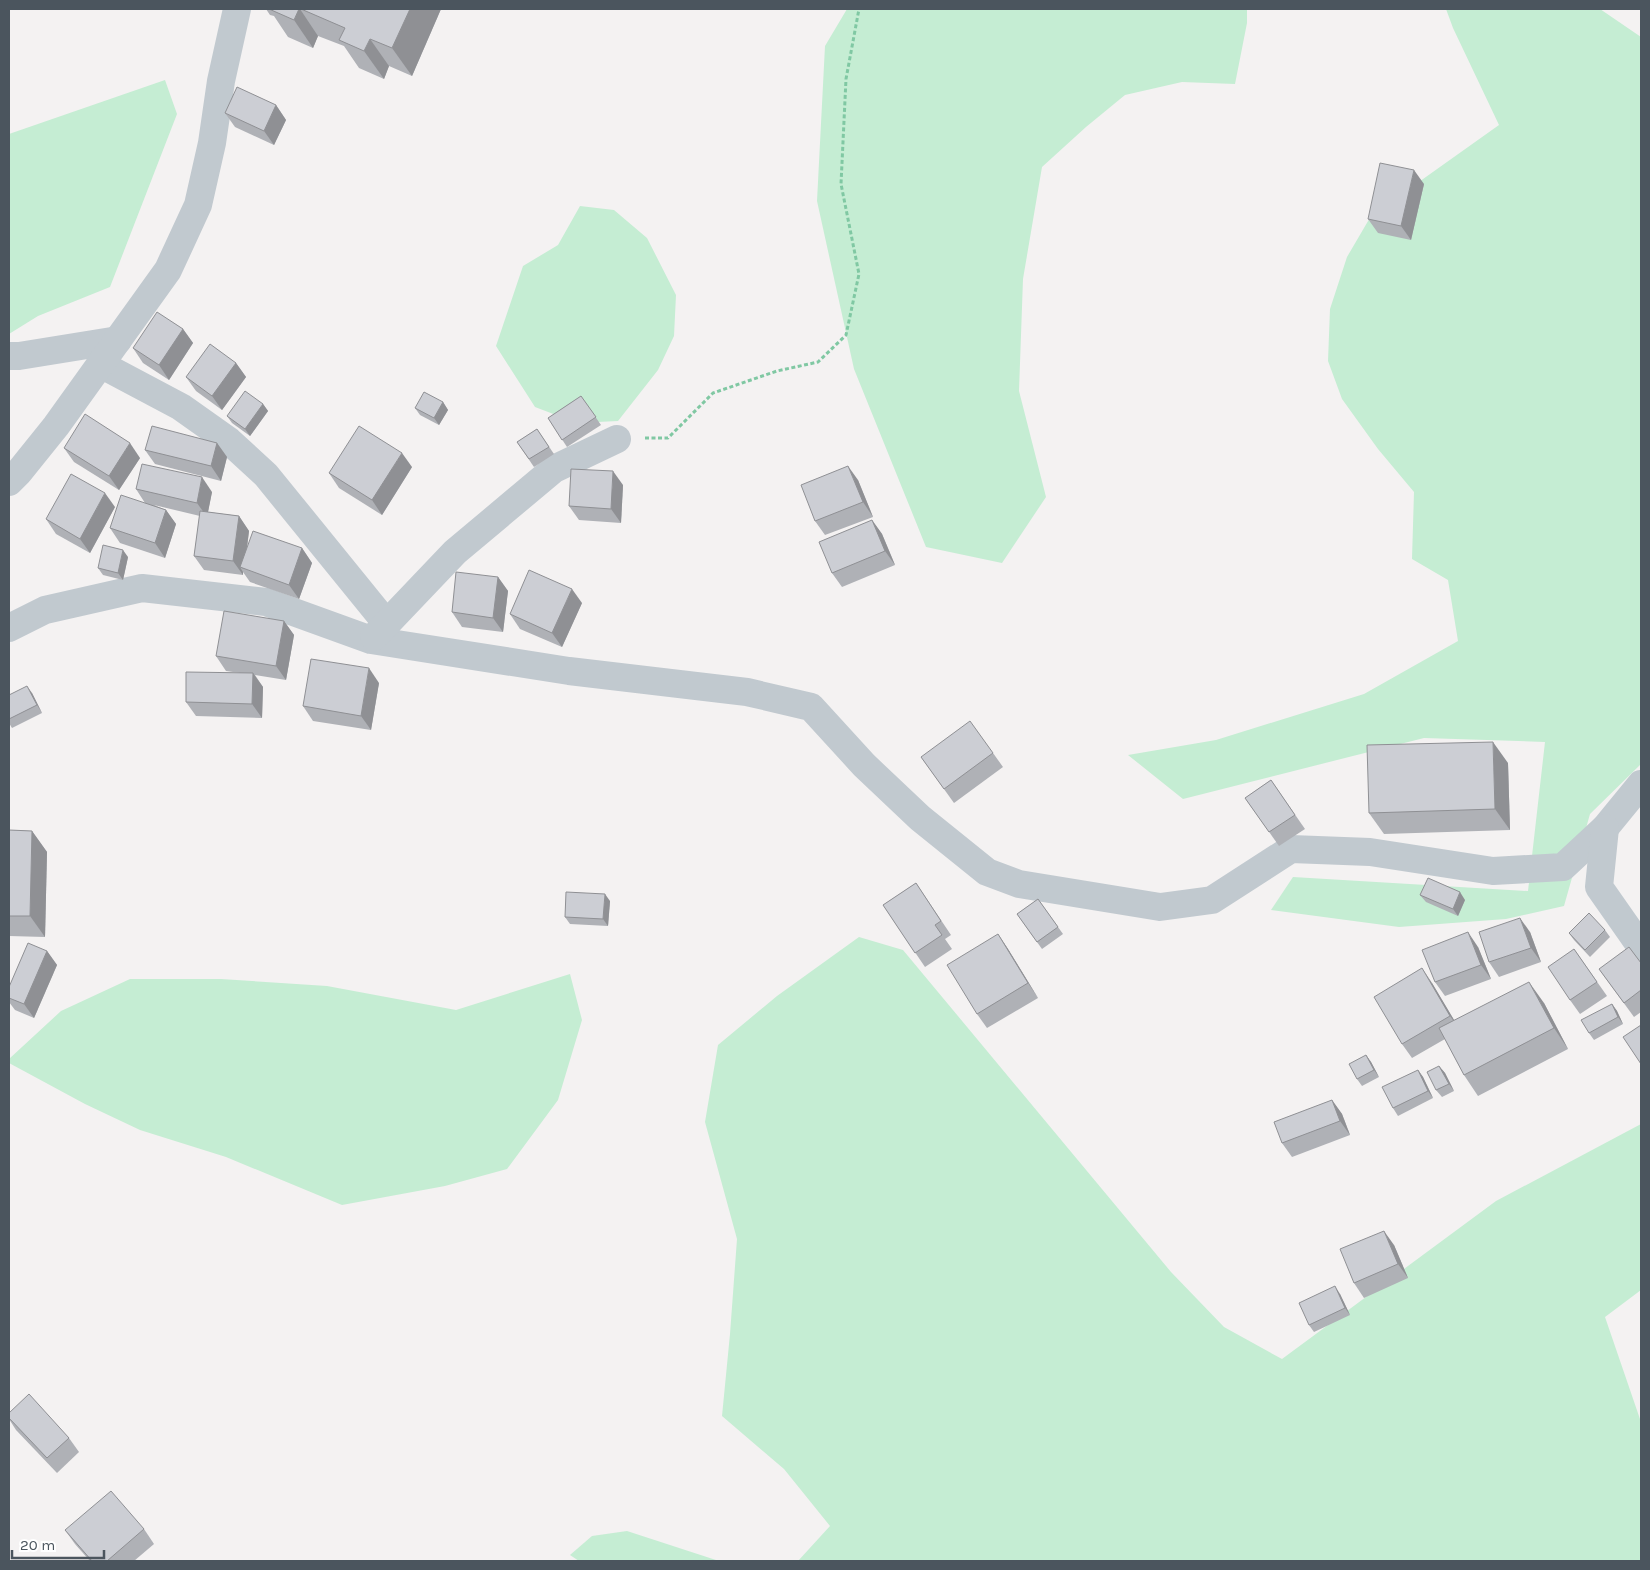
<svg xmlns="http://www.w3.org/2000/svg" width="1650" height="1570" viewBox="0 0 1650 1570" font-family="Karla,sans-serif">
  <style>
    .green { fill: #c5edd3 }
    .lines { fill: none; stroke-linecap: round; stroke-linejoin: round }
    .path { stroke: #80c8a3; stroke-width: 3; stroke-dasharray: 4 2.5; stroke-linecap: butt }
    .minor { stroke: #c1c9cf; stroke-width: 28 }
    .wall { fill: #afb1b6 }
    .shaded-wall { fill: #8f9094 }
    .building { fill: #ccced4; stroke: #8f9094 }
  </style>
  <rect width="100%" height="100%" fill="#f4f2f2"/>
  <g class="green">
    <path d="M847,9H1247V23L1235,84L1182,82L1125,95L1086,127L1042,167L1023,279L1019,391L1046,497L1002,563L926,547L854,369L817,201L825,46Z"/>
    <path d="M1446,9H1600L1641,37V764L1590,814L1564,906L1506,919L1399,927L1271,910L1293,877L1528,891L1545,742L1424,738L1183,799L1128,755L1216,740L1364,694L1458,641L1448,580L1412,559L1414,492L1378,449L1342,399L1328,361L1330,309L1347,257L1371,216L1499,125L1453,28Z"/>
    <path d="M165,80L177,114L110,287L38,316L9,334V134Z"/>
    <path d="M580,206L614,210L647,238L676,295L674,336L658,370L618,421L577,423L535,407L496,346L523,266L558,245Z"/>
    <path d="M859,937L903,950L1171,1272L1224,1327L1282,1359L1496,1201L1641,1124V1290L1605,1317L1641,1422V1561H798L830,1526L784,1469L722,1416L730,1334L737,1239L705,1122L718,1045L777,996Z"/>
    <path d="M570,974L582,1020L558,1100L507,1169L445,1186L342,1205L226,1157L140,1130L85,1104L9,1063V1059L61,1011L130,979H221L327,986L456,1010Z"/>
    <path d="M627,1531L719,1561H579L570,1555L592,1536Z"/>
  </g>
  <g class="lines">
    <path class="path" d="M645,438H668L713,393L777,371L818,362L846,335L859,274L841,184L846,79L859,9"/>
    <g class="minor">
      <path d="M9,356H19L118,340"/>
      <path d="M100,364L181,407L229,441L266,475L387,624"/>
      <path d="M9,482L19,472L56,426L168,270L198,205L212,143L221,81L237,9"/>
      <path d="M9,628L45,610L142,588L266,602L371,640L569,671L747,692L811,707L864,765L920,818L987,872L1019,884L1160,907L1212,900L1291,849L1370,852L1493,871L1563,867L1605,828L1641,784"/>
      <path d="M374,637L455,552L554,469L617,439"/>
      <path d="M1605,828L1599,887L1641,947"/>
    </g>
  </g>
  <g class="wall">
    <path d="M266,9H441L412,76L389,66L384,79L359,68L344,46L318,36L313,48L288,37L274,16L270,15Z"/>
    <path d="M276,105L286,120L274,145L235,127L225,113Z"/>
    <path d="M1424,184L1411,240L1378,233L1368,219Z"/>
    <path d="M183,329L193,343L169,380L143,363L133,348Z"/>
    <path d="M236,363L246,377L222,410L196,391L186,377Z"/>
    <path d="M581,396L601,425L567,447L548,418Z"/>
    <path d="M443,402L448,410L439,425L420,415L415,408Z"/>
    <path d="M263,404L268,411L250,436L232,423L227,416Z"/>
    <path d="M537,429L554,454L534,467L517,442Z"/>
    <path d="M217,443L227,457L221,481L155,464L145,450Z"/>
    <path d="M64,448L140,458L119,490L74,462Z"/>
    <path d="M412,467L382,515L339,488L329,473Z"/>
    <path d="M858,480L873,517L825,535L815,521Z"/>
    <path d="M623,485L621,523L579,520L569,506Z"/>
    <path d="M136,489L212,492L208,512L239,516L249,531L247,549L302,548L312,563L299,599L250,582L243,572V575L204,570L194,556L200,516L154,505L166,510L176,524L165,558L120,543L110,528L145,503Z"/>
    <path d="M115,507L90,553L56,534L46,519Z"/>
    <path d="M872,520L882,534L895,565L842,587L832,573Z"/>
    <path d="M128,557L123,580L103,575L98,568Z"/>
    <path d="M498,577L508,591L503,632L462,627L452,612Z"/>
    <path d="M582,603L562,647L520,629L510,614Z"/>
    <path d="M284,621L294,635L286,680L255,675L263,687L262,718L196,716L186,702L240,673L226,671L216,656Z"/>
    <path d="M379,683L371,730L313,721L303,706Z"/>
    <path d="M32,693L42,713L12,728L9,723V695Z"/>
    <path d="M993,753L1003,767L954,803L921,757Z"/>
    <path d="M1508,763L1510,830L1384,834L1369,813Z"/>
    <path d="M1271,780L1305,829L1279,846L1245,798Z"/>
    <path d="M9,830L32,831L47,852L45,937L9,936Z"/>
    <path d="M916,883L951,935L945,939L952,949L925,967L883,905Z"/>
    <path d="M1420,895L1465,900L1458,916L1426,902Z"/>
    <path d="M1038,899L1063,934L1042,949L1017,914Z"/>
    <path d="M610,901L608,926L570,924L565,917Z"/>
    <path d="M1605,930L1610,937L1590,957L1574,940L1569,933Z"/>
    <path d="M1530,932L1541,962L1499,977L1489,962Z"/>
    <path d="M998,934L1008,949L1038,998L987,1028L977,1014Z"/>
    <path d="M1478,947L1491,979L1445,996L1435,982Z"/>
    <path d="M1574,949L1607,996L1580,1014L1570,1000Z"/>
    <path d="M47,951L57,965L34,1018L15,1010L9,1002V987Z"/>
    <path d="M1641,963V1012L1634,1017L1599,969Z"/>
    <path d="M1432,983L1454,1020L1544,1003L1568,1049L1478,1096L1464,1075L1445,1039L1412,1058L1402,1044Z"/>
    <path d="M1612,1004L1617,1011L1623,1024L1594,1040L1589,1033Z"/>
    <path d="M1366,1055L1371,1062L1379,1077L1362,1086L1357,1079Z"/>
    <path d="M1439,1066L1445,1073L1454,1091L1442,1097L1436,1090Z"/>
    <path d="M1418,1070L1423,1077L1433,1098L1398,1116L1393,1108Z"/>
    <path d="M1332,1100L1342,1114L1350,1135L1292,1157L1282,1143Z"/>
    <path d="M1394,1245L1408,1278L1364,1298L1354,1283Z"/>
    <path d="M1340,1294L1350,1315L1314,1332L1309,1325Z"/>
    <path d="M9,1413L69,1438L79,1452L57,1473L16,1430L9,1419Z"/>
    <path d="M144,1529L154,1544L134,1561H90L75,1544L65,1530Z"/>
  </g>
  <g class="shaded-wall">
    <path d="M299,9H300L318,36L313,48L294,20Z"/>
    <path d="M410,9H441L412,76L392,48Z"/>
    <path d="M370,39L389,66L384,79L364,51Z"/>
    <path d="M276,105L286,120L274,145L264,131Z"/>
    <path d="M1414,170L1424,184L1411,240L1401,226Z"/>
    <path d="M183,329L193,343L169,380L159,365Z"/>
    <path d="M236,363L246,377L222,410L212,396Z"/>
    <path d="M443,402L448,410L439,425L434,418Z"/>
    <path d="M263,404L268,411L250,436L245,429Z"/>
    <path d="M130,443L140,458L119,490L109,476Z"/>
    <path d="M217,443L227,457L221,481L211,466Z"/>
    <path d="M402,453L412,467L382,515L372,500Z"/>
    <path d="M848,466L858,480L873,517L863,502Z"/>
    <path d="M613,471L623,485L621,523L611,509Z"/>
    <path d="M202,477L212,492L207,517L197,503Z"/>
    <path d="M105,493L115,507L90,553L80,539Z"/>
    <path d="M166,510L176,524L165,558L155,543Z"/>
    <path d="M239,516L249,531L244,569L240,567L243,572V575L233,561Z"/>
    <path d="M872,520L882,534L895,565L885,551Z"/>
    <path d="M302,548L312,563L299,599L289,585Z"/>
    <path d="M123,550L128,557L123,580L118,573Z"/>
    <path d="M498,577L508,591L503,632L493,618Z"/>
    <path d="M572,589L582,603L562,647L552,633Z"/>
    <path d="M284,621L294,635L286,680L276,666Z"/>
    <path d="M369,668L379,683L371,730L361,716Z"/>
    <path d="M253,673L263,687L262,718L252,704Z"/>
    <path d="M27,686L32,693L42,713L37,705Z"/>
    <path d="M1493,742L1508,763L1510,830L1495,809Z"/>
    <path d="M32,831L47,852L45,937L30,916Z"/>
    <path d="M1460,892L1465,900L1458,916L1453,909Z"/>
    <path d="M605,894L610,901L608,926L603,919Z"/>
    <path d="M1520,918L1530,932L1541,962L1531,948Z"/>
    <path d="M1468,932L1478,947L1491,979L1481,965Z"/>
    <path d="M998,934L1008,949L1038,998L1028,983Z"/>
    <path d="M47,951L57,965L34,1018L24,1004Z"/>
    <path d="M1422,968L1432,983L1460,1030L1450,1016Z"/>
    <path d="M1529,982L1544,1003L1568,1049L1554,1028Z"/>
    <path d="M1612,1004L1617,1011L1623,1024L1618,1017Z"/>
    <path d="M1366,1055L1371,1062L1379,1077L1374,1070Z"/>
    <path d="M1439,1066L1445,1073L1454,1091L1449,1084Z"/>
    <path d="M1418,1070L1423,1077L1433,1098L1428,1091Z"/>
    <path d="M1332,1100L1342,1114L1350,1135L1340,1121Z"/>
    <path d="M1384,1231L1394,1245L1408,1278L1398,1264Z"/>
    <path d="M1335,1286L1340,1294L1350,1315L1345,1308Z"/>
  </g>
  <g class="building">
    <path d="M269,9H299L294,20Z"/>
    <path d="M301,9H410L392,48L370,39L364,51L339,40L345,28Z"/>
    <path d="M237,87L276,105L264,131L225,113Z"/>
    <path d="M1380,163L1414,170L1401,226L1368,219Z"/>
    <path d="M157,312L183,329L159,365L133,348Z"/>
    <path d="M210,344L236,363L212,396L186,377Z"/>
    <path d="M245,391L263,404L245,429L227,416Z"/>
    <path d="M424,392L443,402L434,418L415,408Z"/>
    <path d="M581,396L596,417L562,440L548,418Z"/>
    <path d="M85,414L130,443L109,476L64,448Z"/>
    <path d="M152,426L217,443L211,466L145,450Z"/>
    <path d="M359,426L402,453L372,500L329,473Z"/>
    <path d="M537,429L549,447L529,459L517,442Z"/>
    <path d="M142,464L202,477L197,503L136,489Z"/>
    <path d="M848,466L863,502L815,521L801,485Z"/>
    <path d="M571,469L613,471L611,509L569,506Z"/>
    <path d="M71,474L105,493L80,539L46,519Z"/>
    <path d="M121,495L166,510L155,543L110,528Z"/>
    <path d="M200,511L239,516L233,561L194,556Z"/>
    <path d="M872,520L885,551L832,573L819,542Z"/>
    <path d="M253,531L302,548L289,585L240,567Z"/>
    <path d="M103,545L123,550L118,573L98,568Z"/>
    <path d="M529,570L572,589L552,633L510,614Z"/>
    <path d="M456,572L498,577L493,618L452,612Z"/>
    <path d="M224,611L284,621L276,666L216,656Z"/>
    <path d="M311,659L369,668L361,716L303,706Z"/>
    <path d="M186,672L253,673L252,704L186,702Z"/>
    <path d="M27,686L37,705L9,719V695Z"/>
    <path d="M970,721L993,753L944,789L921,757Z"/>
    <path d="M1493,742L1495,809L1369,813L1367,745Z"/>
    <path d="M1271,780L1295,815L1269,832L1245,798Z"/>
    <path d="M9,830L32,831L30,916H9Z"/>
    <path d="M1428,878L1460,892L1453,909L1420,895Z"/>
    <path d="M916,883L941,921L935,925L942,935L915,953L883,905Z"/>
    <path d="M566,892L605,894L603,919L565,917Z"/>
    <path d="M1038,899L1058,927L1037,942L1017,914Z"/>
    <path d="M1589,913L1605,930L1585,950L1569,933Z"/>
    <path d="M1520,918L1531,948L1489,962L1479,932Z"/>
    <path d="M1468,932L1481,965L1435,982L1422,950Z"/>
    <path d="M998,934L1028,983L977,1014L947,965Z"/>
    <path d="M28,943L47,951L24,1004L9,998V987Z"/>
    <path d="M1629,947L1641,963V990L1624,1003L1599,969Z"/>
    <path d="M1574,949L1597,982L1570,1000L1548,967Z"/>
    <path d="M1422,968L1450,1016L1402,1044L1374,997Z"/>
    <path d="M1529,982L1554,1028L1464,1075L1439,1028Z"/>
    <path d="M1612,1004L1618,1017L1589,1033L1581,1020Z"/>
    <path d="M1641,1025V1064L1623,1037Z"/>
    <path d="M1366,1055L1374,1070L1357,1079L1349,1064Z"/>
    <path d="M1439,1066L1449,1084L1436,1090L1427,1072Z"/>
    <path d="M1418,1070L1428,1091L1393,1108L1382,1087Z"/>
    <path d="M1332,1100L1340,1121L1282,1143L1274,1122Z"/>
    <path d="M1384,1231L1398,1264L1354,1283L1340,1249Z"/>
    <path d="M1335,1286L1345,1308L1309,1325L1299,1303Z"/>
    <path d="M29,1394L69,1438L47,1458L9,1418V1413Z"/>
    <path d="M111,1491L144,1529L107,1561H92L65,1530Z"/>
  </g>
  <rect width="1650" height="1570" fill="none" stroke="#4b555e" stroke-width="20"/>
  <path d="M12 1550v8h92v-8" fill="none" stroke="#4b555e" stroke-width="2.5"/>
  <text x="20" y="1550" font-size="15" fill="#4b555e" stroke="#ffffff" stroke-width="4" paint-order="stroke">20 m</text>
</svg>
